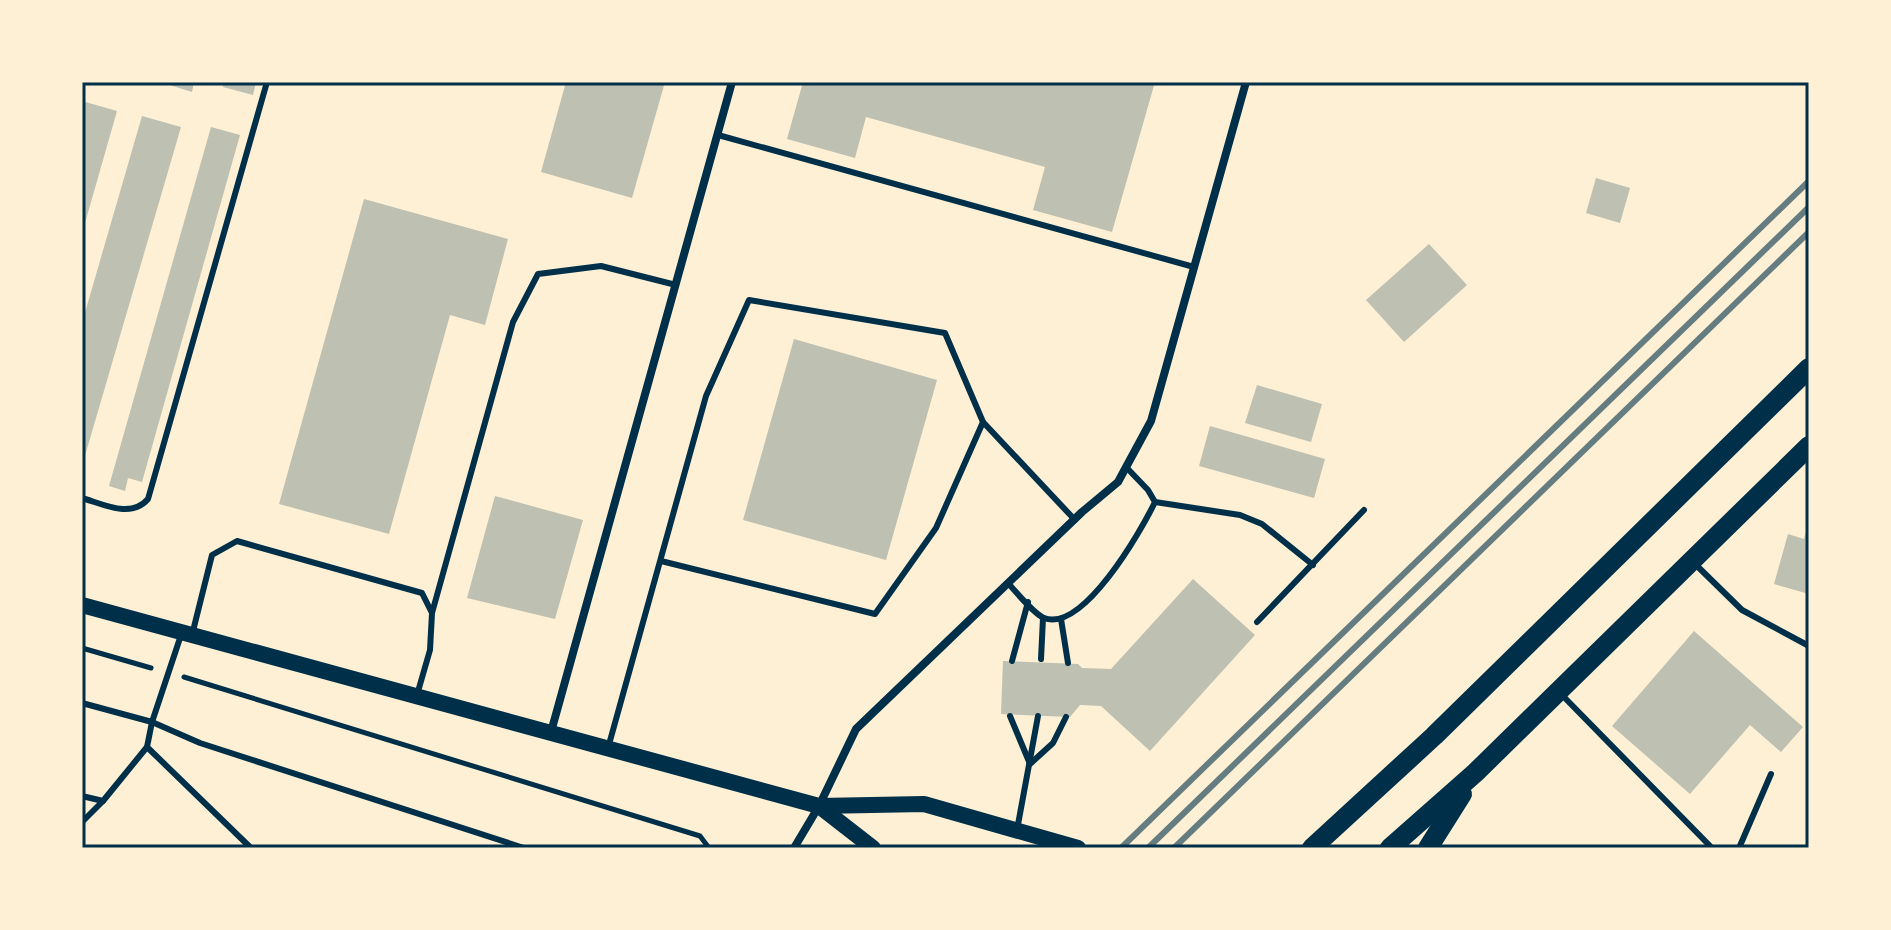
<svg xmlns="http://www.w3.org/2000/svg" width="1891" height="930" viewBox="0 0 1891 930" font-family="Roboto,sans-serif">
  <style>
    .building { fill: #bec0b2 }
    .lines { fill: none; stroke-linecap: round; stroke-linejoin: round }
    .path { stroke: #003049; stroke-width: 5 }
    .service { stroke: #003049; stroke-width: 6 }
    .minor { stroke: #003049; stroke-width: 8 }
    .secondary { stroke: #003049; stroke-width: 16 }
    .primary { stroke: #003049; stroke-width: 20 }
    .rail { stroke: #657d81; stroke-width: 6 }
    .neatline { fill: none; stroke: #003049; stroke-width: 3 }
  </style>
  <rect width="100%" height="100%" fill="#fdf0d5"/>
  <g class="building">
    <path d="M160,82H194L192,92Z"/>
    <path d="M224,82H256L253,95L223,87Z"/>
    <path d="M566,82H665L632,198L541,172Z"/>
    <path d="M803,82H1155L1112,232L1033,210L1045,167L866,117L855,158L787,139Z"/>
    <path d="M82,101L117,111L83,230H82Z"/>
    <path d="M142,116L181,127L82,466V323Z"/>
    <path d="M211,127L240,135L142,482L128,478L125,491L109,486Z"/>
    <path d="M1596,178L1630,188L1620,223L1586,213Z"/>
    <path d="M364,199L508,239L485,325L450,315L389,534L279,504Z"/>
    <path d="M1429,244L1467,285L1404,342L1366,300Z"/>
    <path d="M794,339L937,380L886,560L743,520Z"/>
    <path d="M1257,385L1322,404L1311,442L1245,423Z"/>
    <path d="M1210,426L1325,459L1314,498L1199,466Z"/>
    <path d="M495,496L583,520L555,619L467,598Z"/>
    <path d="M1808,524H1809V594L1774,584L1788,534L1804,539Z"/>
    <path d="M1193,579L1255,635L1150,751L1101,706L1080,705L1070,717L1001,714L1003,661L1078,664L1082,668L1111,669Z"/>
    <path d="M1694,631L1803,727L1781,752L1750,725L1690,794L1612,726Z"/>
  </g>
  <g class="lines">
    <g class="path">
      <path d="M82,648L151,668"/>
      <path d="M184,677L700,836L709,848"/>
    </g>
    <g class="service">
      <path d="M718,135L1194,267"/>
      <path d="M983,422L1075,520"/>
      <path d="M82,498C103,504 131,519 148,499L267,82"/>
      <path d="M1155,502L1240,515L1262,524L1313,565"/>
      <path d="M1693,562L1742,610L1809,646"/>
      <path d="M1008,583C1016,592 1034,614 1044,618C1083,633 1141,531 1155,502L1148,490L1126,467"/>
      <path d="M432,613L513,322L538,274L601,266L676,285"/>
      <path d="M1061,619L1068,663"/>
      <path d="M1257,622L1364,510"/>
      <path d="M181,635L152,722L147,747L251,848"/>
      <path d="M192,635L212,555L237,541L422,593L432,613L430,650L417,695"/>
      <path d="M1041,659L1043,618"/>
      <path d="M1012,661L1028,602"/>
      <path d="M1561,694L1712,848"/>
      <path d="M82,703L152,722L200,743L524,848"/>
      <path d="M1010,716L1030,764L1053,743L1066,717"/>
      <path d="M608,748L706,396L749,300L945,333L983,422L936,528L875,614L661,561"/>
      <path d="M82,796L103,801"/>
      <path d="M82,822L103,801L147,747"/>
      <path d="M1017,830L1038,716"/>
      <path d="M1739,848L1771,774"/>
    </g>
    <g class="minor">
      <path d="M551,732L732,82"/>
      <path d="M794,848L819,806L856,729L1082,512L1118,482L1151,421L1246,82"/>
    </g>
    <g class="secondary">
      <path d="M82,605L819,806L924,804L1078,848"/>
      <path d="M819,806L873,848"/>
    </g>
    <g class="primary">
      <path d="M1312,848L1434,736L1809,368"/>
      <path d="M1390,848L1475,773L1809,446"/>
      <path d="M1428,848L1462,794"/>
    </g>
    <g class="rail">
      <path d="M1121,848L1809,181"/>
      <path d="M1148,848L1809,207"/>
      <path d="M1174,848L1809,232"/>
    </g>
  </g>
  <rect width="1891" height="930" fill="none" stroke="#fdf0d5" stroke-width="168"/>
  <rect x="84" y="84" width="1723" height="762" class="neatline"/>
</svg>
